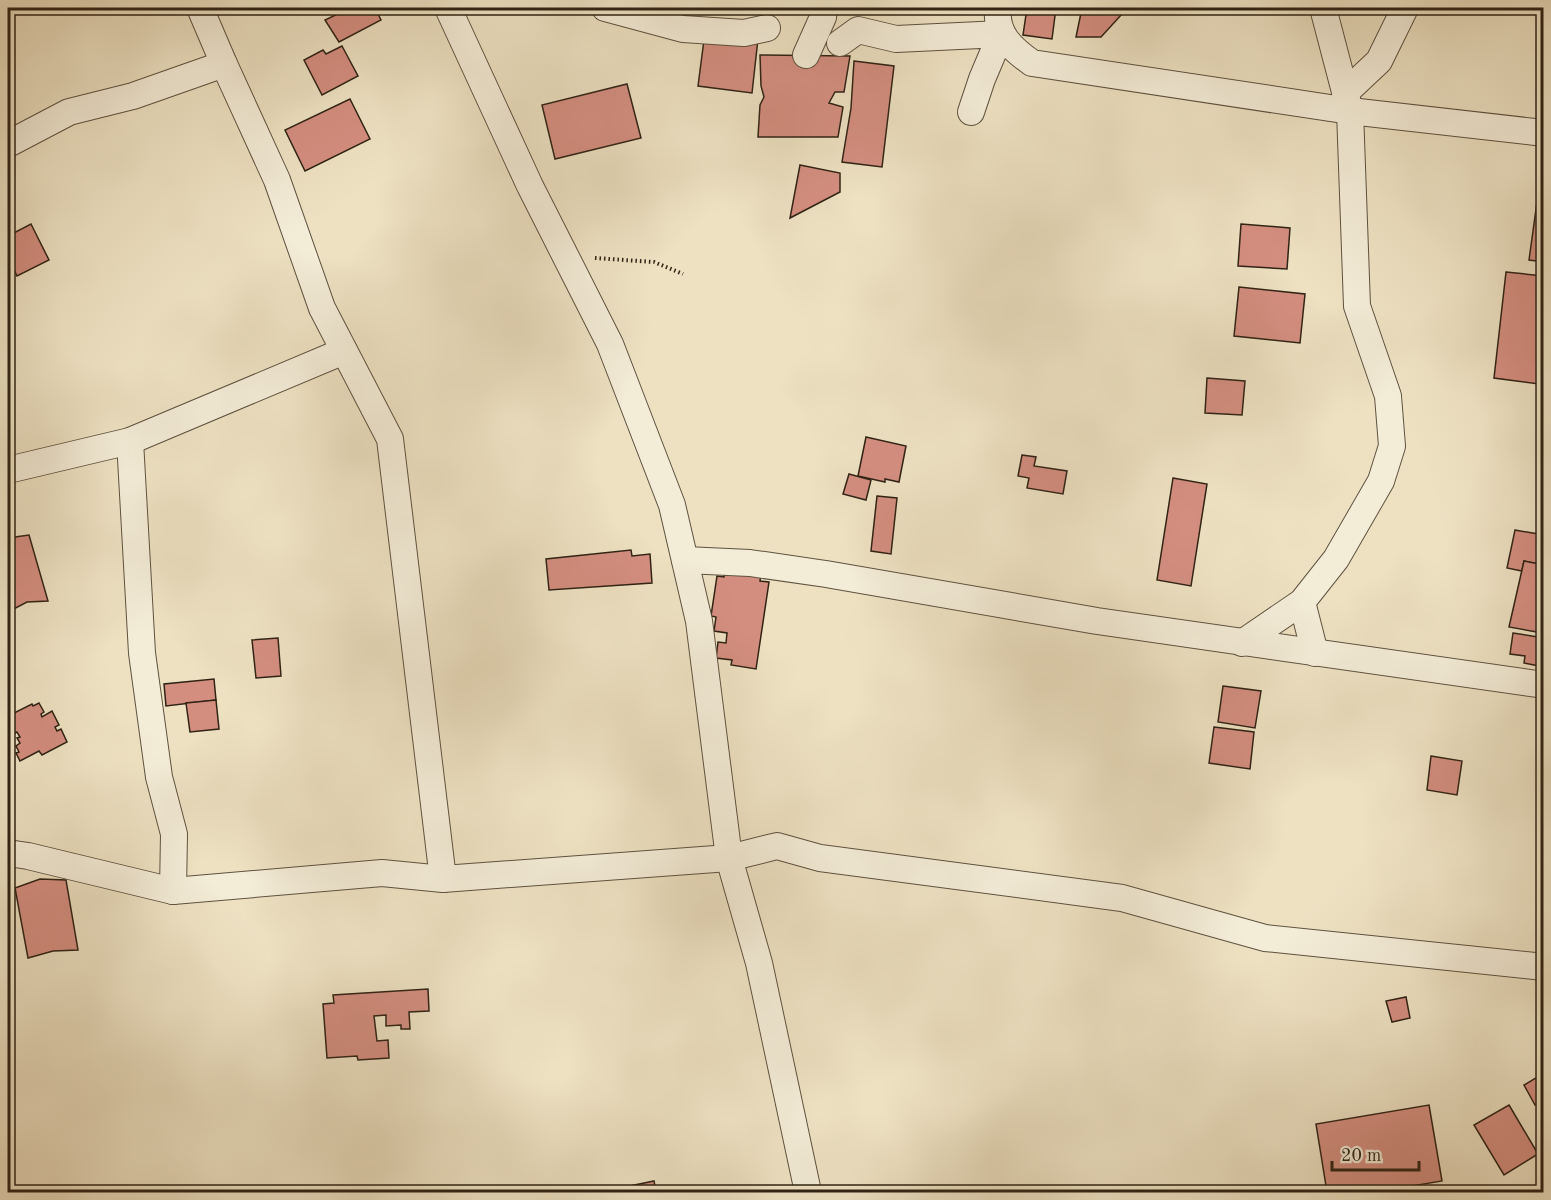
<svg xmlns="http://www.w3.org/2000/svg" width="1551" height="1200" viewBox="0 0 1551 1200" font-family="'Old Standard TT',serif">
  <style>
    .building { fill: #d48e80; stroke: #2f2315; stroke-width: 1.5 }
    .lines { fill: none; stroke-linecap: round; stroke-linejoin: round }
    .minor-casing { stroke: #5e5240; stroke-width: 28 }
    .path { stroke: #2f2315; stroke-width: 4; stroke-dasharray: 1.5 3; stroke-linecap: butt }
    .minor { stroke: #f3ecd7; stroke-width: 26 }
  </style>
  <rect width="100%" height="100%" fill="#ede1c2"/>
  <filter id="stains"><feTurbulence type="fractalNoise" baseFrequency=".00333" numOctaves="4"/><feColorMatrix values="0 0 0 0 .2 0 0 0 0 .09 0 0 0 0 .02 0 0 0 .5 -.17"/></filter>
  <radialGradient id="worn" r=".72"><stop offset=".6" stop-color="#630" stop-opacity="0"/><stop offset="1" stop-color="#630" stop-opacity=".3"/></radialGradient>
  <g class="building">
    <path d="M350,8H375L381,20L339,42L325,20Z"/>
    <path d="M938,8H964L962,13Z"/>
    <path d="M1027,8H1056L1052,39L1023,35Z"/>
    <path d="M1082,8H1091L1122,14L1101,37H1076Z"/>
    <path d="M705,32L758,39L752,93L698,86Z"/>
    <path d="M342,46L358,76L322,95L304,60L323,50L326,54Z"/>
    <path d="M760,55L850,56L844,92H835L829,103L843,107L838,137H758L760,105L764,97L761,86Z"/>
    <path d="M854,61L894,66L882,167L842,162L851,108Z"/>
    <path d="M627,84L641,138L555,159L542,105Z"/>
    <path d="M350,99L370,139L305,171L285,130Z"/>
    <path d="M800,165L840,173V192L790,218Z"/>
    <path d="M1541,173H1544V262L1529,260Z"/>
    <path d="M31,224L49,260L17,276L8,257V236Z"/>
    <path d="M1241,224L1290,228L1287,269L1238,266Z"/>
    <path d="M1506,272L1544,276V347L1539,384L1494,378Z"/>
    <path d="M1239,287L1305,294L1300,343L1234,336Z"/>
    <path d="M1207,378L1245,381L1242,415L1205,413Z"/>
    <path d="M866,437L906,446L899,482L885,479V482L858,476Z"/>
    <path d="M1022,455L1036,457L1034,466L1067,471L1063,494L1027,488L1029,478L1018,476Z"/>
    <path d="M849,474L871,480L866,500L843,494Z"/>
    <path d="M1173,478L1207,484L1191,586L1157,580Z"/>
    <path d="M877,496L897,498L891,554L871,551Z"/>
    <path d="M1515,530L1544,535V565L1524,561L1522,571L1507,568Z"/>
    <path d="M29,535L48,601L27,602L8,612V538Z"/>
    <path d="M631,550L632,556L650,554L652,583L549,590L546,559Z"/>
    <path d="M1524,561L1544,565L1543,633L1509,627Z"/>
    <path d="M725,567H762L760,581L769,582L756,669L731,665L732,660L716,658L718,642L726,643L727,633L714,631L716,617L711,616L717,576L724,577Z"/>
    <path d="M1513,633L1544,638V667L1524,663L1525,656L1510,654Z"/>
    <path d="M278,638L281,676L256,678L252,640Z"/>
    <path d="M214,679L216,700L166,706L164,684Z"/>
    <path d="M1223,686L1261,691L1255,728L1218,722Z"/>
    <path d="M216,700L219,729L190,732L186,703Z"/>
    <path d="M39,703L44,712L41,714L42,717L52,711L59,725L55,727L57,731L61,729L67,742L42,755L39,751L20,761L16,753L19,752L16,746L20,743L17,738L20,737L17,732L13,734L10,729L13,727L8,716L32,704L33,706Z"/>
    <path d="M1214,727L1254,732L1250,769L1209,763Z"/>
    <path d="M1431,756L1462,761L1457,795L1427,790Z"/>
    <path d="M40,879L66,880L78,950L53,951L28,958L15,888Z"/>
    <path d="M428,989L429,1011L409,1012L410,1029H401V1025L386,1026V1015L374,1016L377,1041L388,1040L389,1058L358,1060L357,1056L327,1058L323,1004L334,1003L333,995Z"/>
    <path d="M1406,997L1410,1018L1392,1022L1386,1001Z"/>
    <path d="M1544,1073V1100L1535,1105L1524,1085Z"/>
    <path d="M1429,1105L1442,1181L1376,1192H1327L1316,1124Z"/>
    <path d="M1509,1105L1538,1154L1504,1175L1474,1125Z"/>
    <path d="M654,1181L656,1192H601Z"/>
  </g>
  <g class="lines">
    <defs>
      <g id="minor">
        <path d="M200,8L224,64"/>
        <path d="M448,8L530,186L610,344L672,505L699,621L729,858L759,963L808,1192"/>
        <path d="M605,8L683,29L744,33L767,28"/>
        <path d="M998,8C995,34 1012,49 1032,63L1350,111L1544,133"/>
        <path d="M840,43L858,30L896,39L1001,34L982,79L971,112"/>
        <path d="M806,55L823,17L824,8"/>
        <path d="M1345,93L1379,61L1405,8"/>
        <path d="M8,144L69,112L133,96L224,64L277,180L322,308L390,439L443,879"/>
        <path d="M130,441L142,653L159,777L174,834L173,891"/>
        <path d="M8,470L130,441L344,351"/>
        <path d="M685,560L750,563L826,574L1097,621L1544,685"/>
        <path d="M1302,602L1315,653"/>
        <path d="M1242,643L1302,602L1336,559L1381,481L1392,446L1388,396L1357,306L1350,111L1323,8"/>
        <path d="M8,853L28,856L173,891L382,873L443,879L729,858L777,846L820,858L1122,898L1265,938L1544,967"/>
      </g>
    </defs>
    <use href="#minor" class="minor-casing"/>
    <path class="path" d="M595,258L654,262L683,274"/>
    <use href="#minor" class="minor"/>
  </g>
  <rect width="1551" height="1200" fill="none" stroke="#ede1c2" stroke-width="30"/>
  <rect x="9" y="9" width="1533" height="1182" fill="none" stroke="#2f2315" stroke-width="3"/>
  <rect x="15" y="15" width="1521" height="1170" fill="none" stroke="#2f2315" stroke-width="1.5"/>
  <path d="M1332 1161v9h87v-9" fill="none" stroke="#2f2315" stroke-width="3"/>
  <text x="1341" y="1161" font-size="18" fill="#2f2315" stroke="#f3ecd7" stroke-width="4.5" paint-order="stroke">20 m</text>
  <rect width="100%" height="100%" filter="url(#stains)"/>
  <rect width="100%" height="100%" fill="url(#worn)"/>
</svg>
